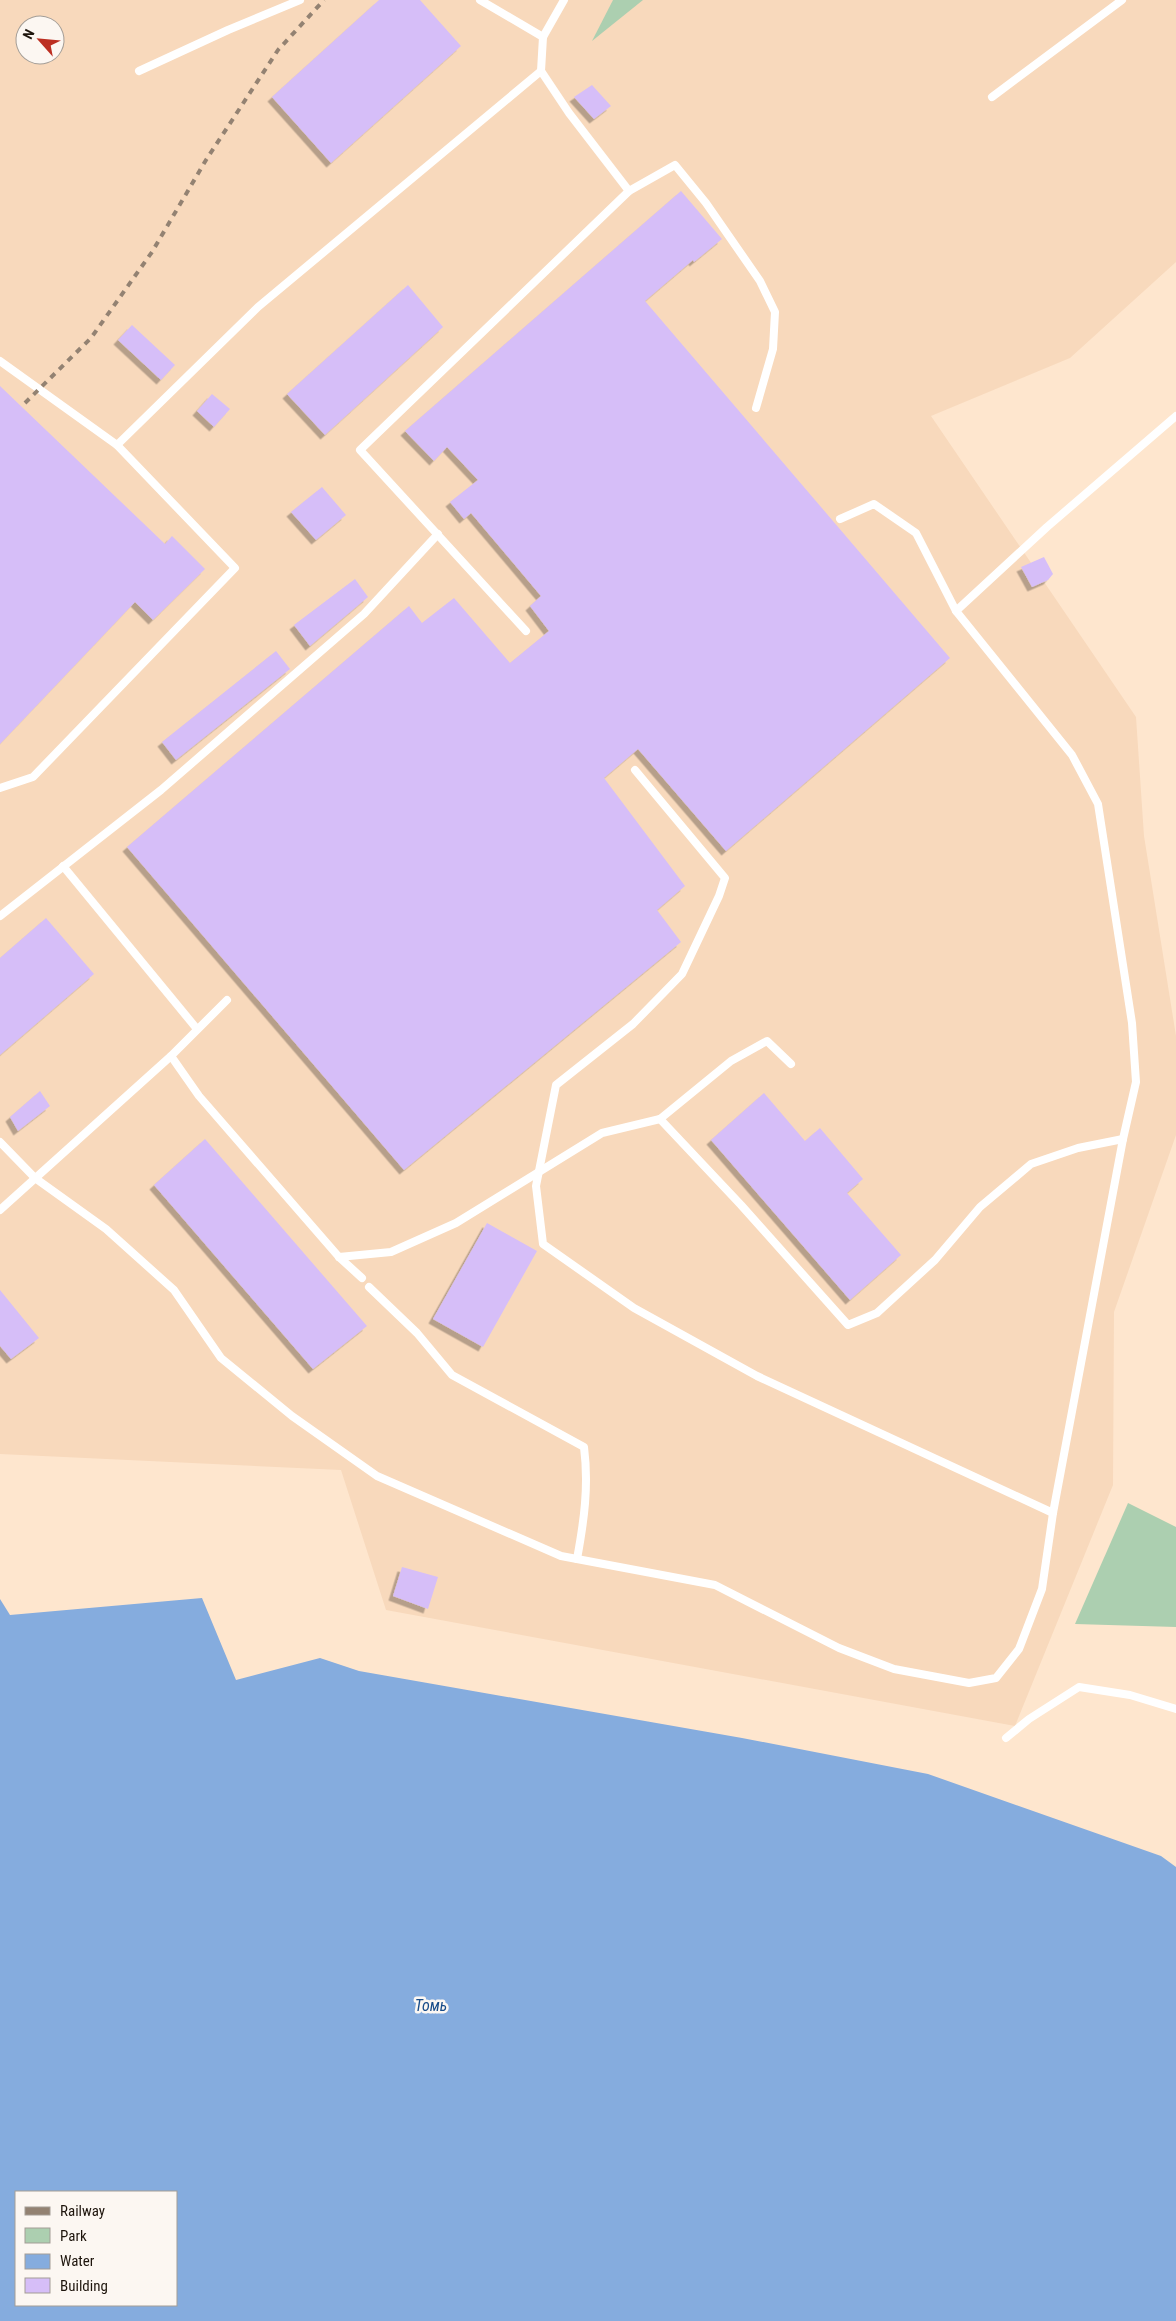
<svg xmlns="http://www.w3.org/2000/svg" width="1176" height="2321" viewBox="0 0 1176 2321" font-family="'Roboto Condensed',sans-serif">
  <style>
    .built { fill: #f8d9bc; fill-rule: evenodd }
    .green { fill: #accfb0 }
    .water { fill: #85acde; fill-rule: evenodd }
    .building { fill: #d6bef8; filter: url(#shadow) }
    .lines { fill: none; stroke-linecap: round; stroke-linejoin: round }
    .service { stroke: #fff; stroke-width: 8 }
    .rail { stroke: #938272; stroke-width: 4; stroke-dasharray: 6 6; stroke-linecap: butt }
    .labels { text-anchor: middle; stroke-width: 5; stroke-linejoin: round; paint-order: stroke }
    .water-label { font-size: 16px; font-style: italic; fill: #184c89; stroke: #fcf7f2 }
  </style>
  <defs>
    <filter id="shadow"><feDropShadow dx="-4.5" dy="4.5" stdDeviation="0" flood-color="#0004"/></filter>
  </defs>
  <rect width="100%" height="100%" fill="#fee6ce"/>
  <path class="built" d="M0,0H1176V262L1070,358L931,416L1136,717L1144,836L1176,1036V1135L1114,1312L1113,1485L1015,1726L386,1610L341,1470L0,1454ZM25,25H55V55H25Z"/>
  <g class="green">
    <path d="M613,0H643L592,41Z"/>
    <path d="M1128,1503L1176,1527V1627L1075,1624Z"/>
  </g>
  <path class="water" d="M202,1598L236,1680L320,1658L359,1671L742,1738L928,1774L1161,1856L1176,1867V2321H0V1599L10,1615ZM16,2192H176V2305H16Z"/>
  <g class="building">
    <path d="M379,0H420L461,46L331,163L272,97Z"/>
    <path d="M592,85L611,106L594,119L574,97Z"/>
    <path d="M681,191L722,239L694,262L693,260L645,301L950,658L726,851L638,749L604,778L685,886L657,910L681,942L404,1170L127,847L409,606L422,623L454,598L510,663L549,631L530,606L541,596L471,513L464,519L450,502L478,480L447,447L434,461L405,431Z"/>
    <path d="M408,285L443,327L325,435L287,394Z"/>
    <path d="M132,325L175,365L161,380L118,340Z"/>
    <path d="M0,386L165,544L172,536L205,569L153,620L135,602L0,744Z"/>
    <path d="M212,394L230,409L214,427L197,411Z"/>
    <path d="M322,487L346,515L316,540L291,512Z"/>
    <path d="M1044,557L1053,574L1048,580L1032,587L1021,567Z"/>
    <path d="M355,579L368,597L310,646L294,625Z"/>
    <path d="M276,651L290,669L176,760L162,742Z"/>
    <path d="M46,918L94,974L0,1055V958Z"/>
    <path d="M40,1091L50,1106L18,1131L10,1117Z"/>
    <path d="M764,1093L805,1141L820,1128L863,1179L847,1193L901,1255L850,1300L711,1140Z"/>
    <path d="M205,1139L367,1326L313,1369L154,1185Z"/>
    <path d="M487,1223L537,1251L483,1347L433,1319Z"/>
    <path d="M0,1290L39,1338L11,1359L0,1346Z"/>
    <path d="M402,1567L438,1577L428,1609L393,1596Z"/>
  </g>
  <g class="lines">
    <g class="service">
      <path d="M480,0L543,37"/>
      <path d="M564,0L543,37L541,71L569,113L629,191"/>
      <path d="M139,71L228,30L300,0"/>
      <path d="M992,97L1122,0"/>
      <path d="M0,361L117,445L258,307L541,71"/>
      <path d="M840,519L874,504L916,533L956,611"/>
      <path d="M526,631L360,450L629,191L675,165L706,203L760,281L775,312L773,349L756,408"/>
      <path d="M635,770L725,878L719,896L682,974L633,1024L556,1085L536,1186L543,1244L634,1308L757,1376L1053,1513"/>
      <path d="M0,788L33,777L235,568L117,445"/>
      <path d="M63,866L197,1029"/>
      <path d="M0,916L161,790L364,614L438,534"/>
      <path d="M171,1056L199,1096L339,1257L362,1278"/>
      <path d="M660,1119L741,1205L848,1325L877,1313L935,1260L980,1207L1031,1164L1078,1148L1123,1139"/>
      <path d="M0,1142L35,1178L106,1229L174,1290L221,1358L292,1416L377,1476L561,1556L715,1585L839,1648L894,1669L969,1683L996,1678L1019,1649L1042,1589L1053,1513L1123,1139L1136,1082L1132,1023L1098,804L1072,755L956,611L1047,527L1176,416"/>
      <path d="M0,1210L171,1056L227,1000"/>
      <path d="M339,1257L391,1252L456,1223L602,1133L660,1119L731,1061L767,1041L791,1064"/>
      <path d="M369,1287L417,1333L452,1375L584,1447C589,1486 584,1521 577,1559"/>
      <path d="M1006,1738L1029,1719L1079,1687L1130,1695L1176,1709"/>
    </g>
    <path class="rail" d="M25,403L91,338L152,252L206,160L278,50L324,0"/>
  </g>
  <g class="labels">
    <g class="water-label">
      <text x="431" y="2011">Томь</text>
    </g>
  </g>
  <rect x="15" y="2191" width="162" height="115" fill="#fcf7f2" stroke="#a39d96"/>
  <rect x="25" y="2207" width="25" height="8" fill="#938272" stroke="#a39d96"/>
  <text x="60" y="2216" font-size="15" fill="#1e150d">Railway</text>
  <rect x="25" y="2228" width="25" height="15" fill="#accfb0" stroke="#a39d96"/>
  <text x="60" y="2241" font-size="15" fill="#1e150d">Park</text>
  <rect x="25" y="2254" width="25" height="15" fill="#85acde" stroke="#a39d96"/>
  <text x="60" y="2266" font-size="15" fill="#1e150d">Water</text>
  <rect x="25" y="2278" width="25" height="15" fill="#d6bef8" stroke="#a39d96"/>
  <text x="60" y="2291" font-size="15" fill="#1e150d">Building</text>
  <g transform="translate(40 40) rotate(297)"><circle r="24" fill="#fcf7f2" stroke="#a39d96"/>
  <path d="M0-4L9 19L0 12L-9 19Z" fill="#bc2f22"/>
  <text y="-8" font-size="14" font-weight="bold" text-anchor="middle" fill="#1e150d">N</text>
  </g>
</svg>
